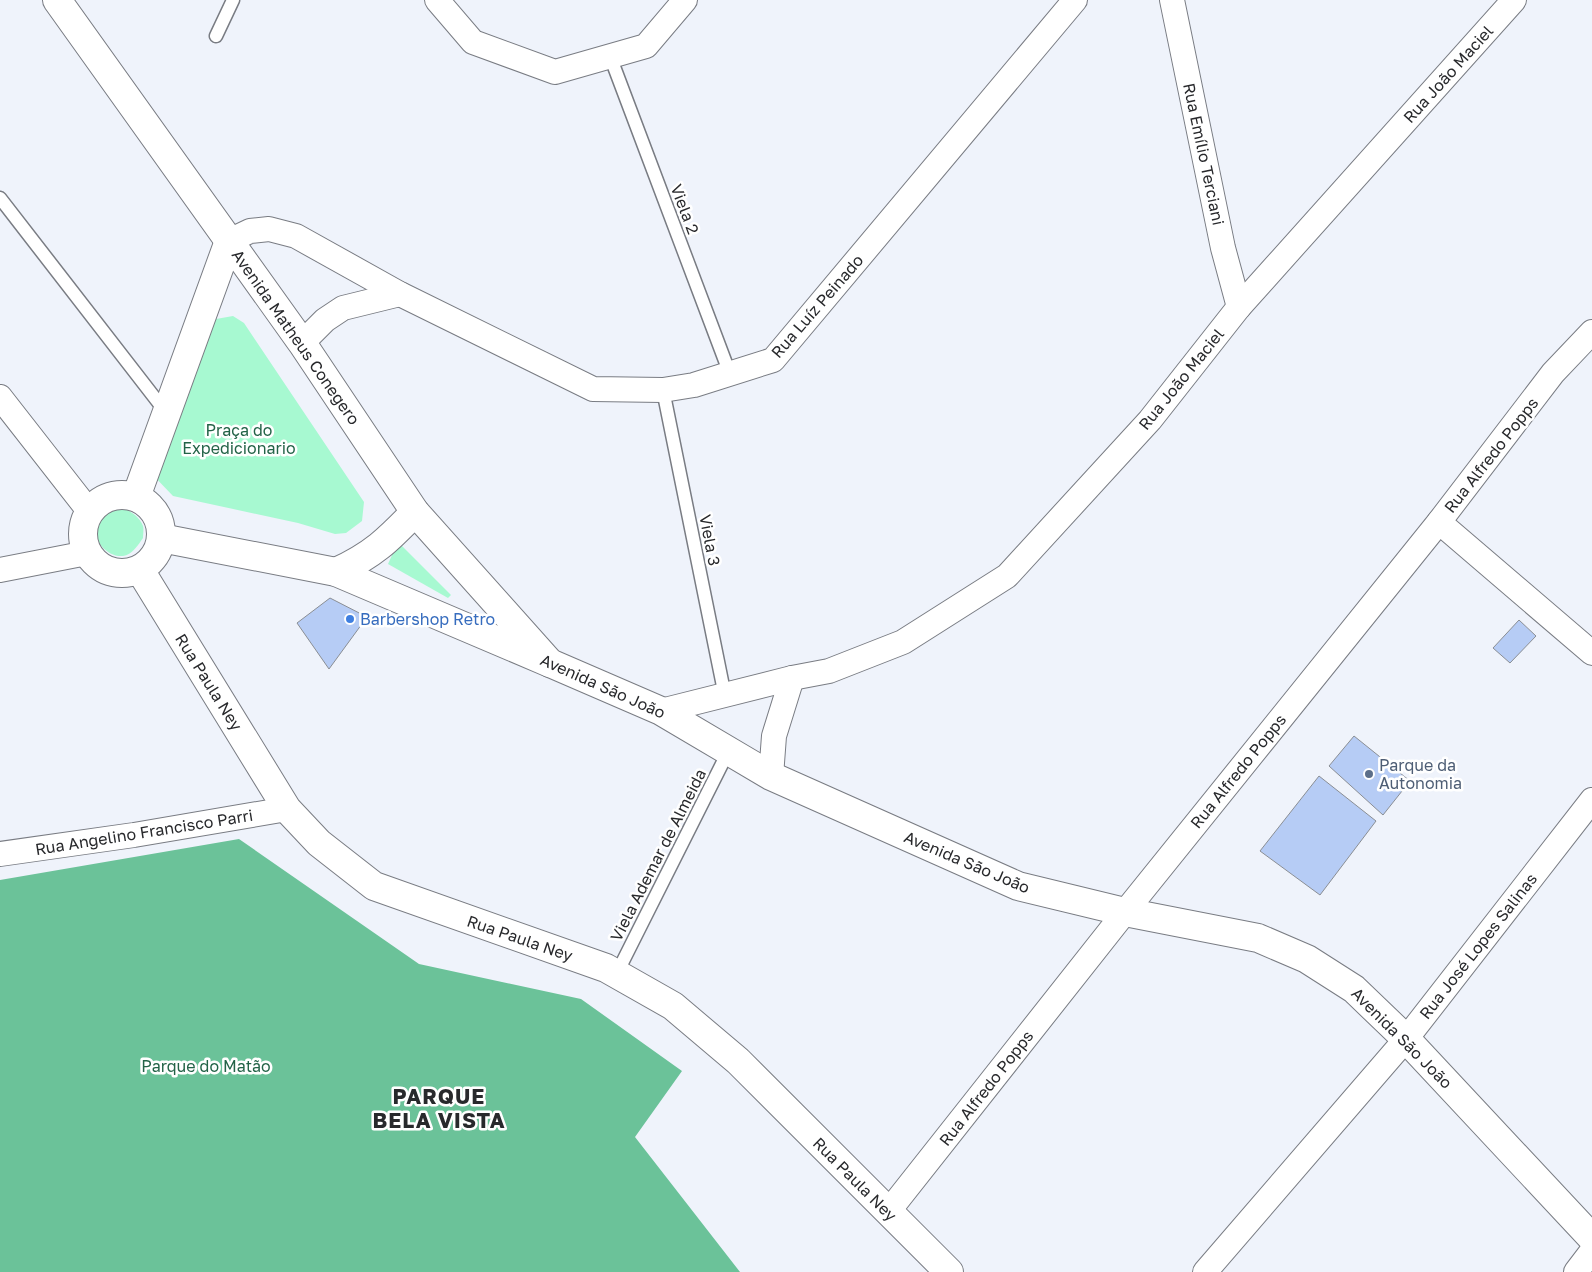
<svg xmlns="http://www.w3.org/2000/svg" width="1592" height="1272" viewBox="0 0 1592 1272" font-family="'Golos Text',sans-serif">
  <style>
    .green { fill: #a7f9d1 }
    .forest { fill: #6bc299 }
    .building { fill: #b6ccf5; stroke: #8a8e94 }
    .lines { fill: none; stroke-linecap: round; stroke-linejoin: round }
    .service-casing { stroke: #797c83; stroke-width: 15 }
    .minor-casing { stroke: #797c83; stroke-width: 26 }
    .tertiary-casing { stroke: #797c83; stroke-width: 30 }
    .secondary-casing { stroke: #797c83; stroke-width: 30 }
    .service { stroke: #fff; stroke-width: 12 }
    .minor { stroke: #fff; stroke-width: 24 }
    .tertiary { stroke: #fff; stroke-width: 28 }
    .secondary { stroke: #fff; stroke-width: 28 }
    .shop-dot { fill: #3f7fe0; stroke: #fff; stroke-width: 2 }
    .service-dot { fill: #5c6f8a; stroke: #fff; stroke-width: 2 }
    .labels { text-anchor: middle; stroke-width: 5; stroke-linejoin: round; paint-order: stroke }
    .street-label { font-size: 16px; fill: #28292c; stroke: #fff }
    .park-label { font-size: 16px; fill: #226347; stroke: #fff }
    .shop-label { font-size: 16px; fill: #366cbe; stroke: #fff; text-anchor: start }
    .service-label { font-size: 16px; fill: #4e5e75; stroke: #fff; text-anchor: start }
    .district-label { font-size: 21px; font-weight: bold; letter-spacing: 1px; fill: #28292c; stroke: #fff }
  </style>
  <rect width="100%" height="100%" fill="#eff3fb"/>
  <g class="green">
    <path d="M233,316L244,323L364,502L362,521L346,533L335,534L298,523L173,496L150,472L216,319Z"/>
    <path d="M110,504C121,505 139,514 143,526C144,529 143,535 143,538C138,545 132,555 123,556C105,558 87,533 95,517C97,511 105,507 110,504Z"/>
    <path d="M398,542L451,595L448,598L388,564Z"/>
  </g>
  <path class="forest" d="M239,839L419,964L581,999L682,1071L635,1137L740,1272H0V880Z"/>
  <g class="building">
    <path d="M330,598L367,617L329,669L297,623Z"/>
    <path d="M1519,620L1536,636L1510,663L1493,648Z"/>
    <path d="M1354,736L1410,781L1383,815L1329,766Z"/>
    <path d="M1319,776L1376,821L1320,895L1260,851Z"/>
  </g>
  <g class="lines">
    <defs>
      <g id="service">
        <path d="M216,36L233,0"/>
        <path d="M610,56L730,374"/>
        <path d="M0,198L165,411"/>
        <path d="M663,390L725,696"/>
        <path d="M617,973L728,752"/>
      </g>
      <g id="minor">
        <path d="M437,0L473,42L555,72L646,46L685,0"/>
        <path d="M1172,0L1223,248L1239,307"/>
        <path d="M229,241L250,231L269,229L296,236L400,294L593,389L663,390L694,385L773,360L1075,0"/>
        <path d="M302,343L325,320L343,308L400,294"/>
        <path d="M0,397L89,511"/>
        <path d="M1439,522L1592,653"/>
        <path d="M0,570L87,553"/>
        <path d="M661,711L792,678L829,671L903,642L1007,576L1150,420L1239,307L1514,0"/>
        <path d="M771,776L774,736L792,678"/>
        <path d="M0,854L134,835L287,809"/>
        <path d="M888,1212L1125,912L1439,522L1553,373L1592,332"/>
        <path d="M1205,1272L1406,1039L1592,800"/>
        <path d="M1576,1272L1592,1251"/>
      </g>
      <g id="tertiary">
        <circle cx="122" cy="534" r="39"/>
        <path d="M136,497L229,241"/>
        <path d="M161,538L336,572L550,663"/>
        <path d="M140,570L287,809L319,843L374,886L606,968L673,1006L738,1061L949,1272"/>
        <path d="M336,572C373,555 388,540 415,512"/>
      </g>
      <path id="secondary" d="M57,0L302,343L415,512L550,663L661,711L771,776L1018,886L1125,912L1258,938L1307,959L1354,989L1406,1039L1592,1238"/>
    </defs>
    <use href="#service" class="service-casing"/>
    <use href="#minor" class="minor-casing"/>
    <use href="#tertiary" class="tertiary-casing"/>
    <use href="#secondary" class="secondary-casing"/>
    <use href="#service" class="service"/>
    <use href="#minor" class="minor"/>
    <use href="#tertiary" class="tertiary"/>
    <use href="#secondary" class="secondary"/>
  </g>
  <circle class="shop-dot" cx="350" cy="619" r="5"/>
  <circle class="service-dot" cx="1369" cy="774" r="5"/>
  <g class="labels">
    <g class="street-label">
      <text transform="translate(1448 74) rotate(-48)" y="6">Rua João Maciel</text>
      <text transform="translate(1204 154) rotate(78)" y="6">Rua Emílio Terciani</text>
      <text transform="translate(685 209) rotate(69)" y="6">Viela 2</text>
      <text transform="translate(817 306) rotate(-49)" y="6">Rua Luíz Peinado</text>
      <text transform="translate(296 337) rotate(55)" y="6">Avenida Matheus Conegero</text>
      <text transform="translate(1181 379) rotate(-51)" y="6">Rua João Maciel</text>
      <text transform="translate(1491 455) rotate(-52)" y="6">Rua Alfredo Popps</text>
      <text transform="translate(710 540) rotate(79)" y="6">Viela 3</text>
      <text transform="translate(209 682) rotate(58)" y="6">Rua Paula Ney</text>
      <text transform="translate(603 686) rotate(24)" y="6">Avenida São João</text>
      <text transform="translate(1238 771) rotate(-51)" y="6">Rua Alfredo Popps</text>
      <text transform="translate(144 832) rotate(-9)" y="6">Rua Angelino Francisco Parri</text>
      <text transform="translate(658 855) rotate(-63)" y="6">Viela Ademar de Almeida</text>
      <text transform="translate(967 862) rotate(23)" y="6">Avenida São João</text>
      <text transform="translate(520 938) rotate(19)" y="6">Rua Paula Ney</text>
      <text transform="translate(1478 946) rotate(-52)" y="6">Rua José Lopes Salinas</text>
      <text transform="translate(1402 1038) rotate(45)" y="6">Avenida São João</text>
      <text transform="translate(986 1088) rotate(-52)" y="6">Rua Alfredo Popps</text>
      <text transform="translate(855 1179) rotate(45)" y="6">Rua Paula Ney</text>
    </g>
    <g class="park-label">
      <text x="239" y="436">Praça do<tspan x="239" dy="18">Expedicionario</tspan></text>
      <text x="206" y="1072">Parque do Matão</text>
    </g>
    <g class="shop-label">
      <text x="360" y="625">Barbershop Retro</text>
    </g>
    <g class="service-label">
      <text x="1379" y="771">Parque da<tspan x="1379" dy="18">Autonomia</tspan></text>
    </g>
    <g class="district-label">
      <text x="439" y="1104">PARQUE<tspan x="439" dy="24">BELA VISTA</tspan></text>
    </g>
  </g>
</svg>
